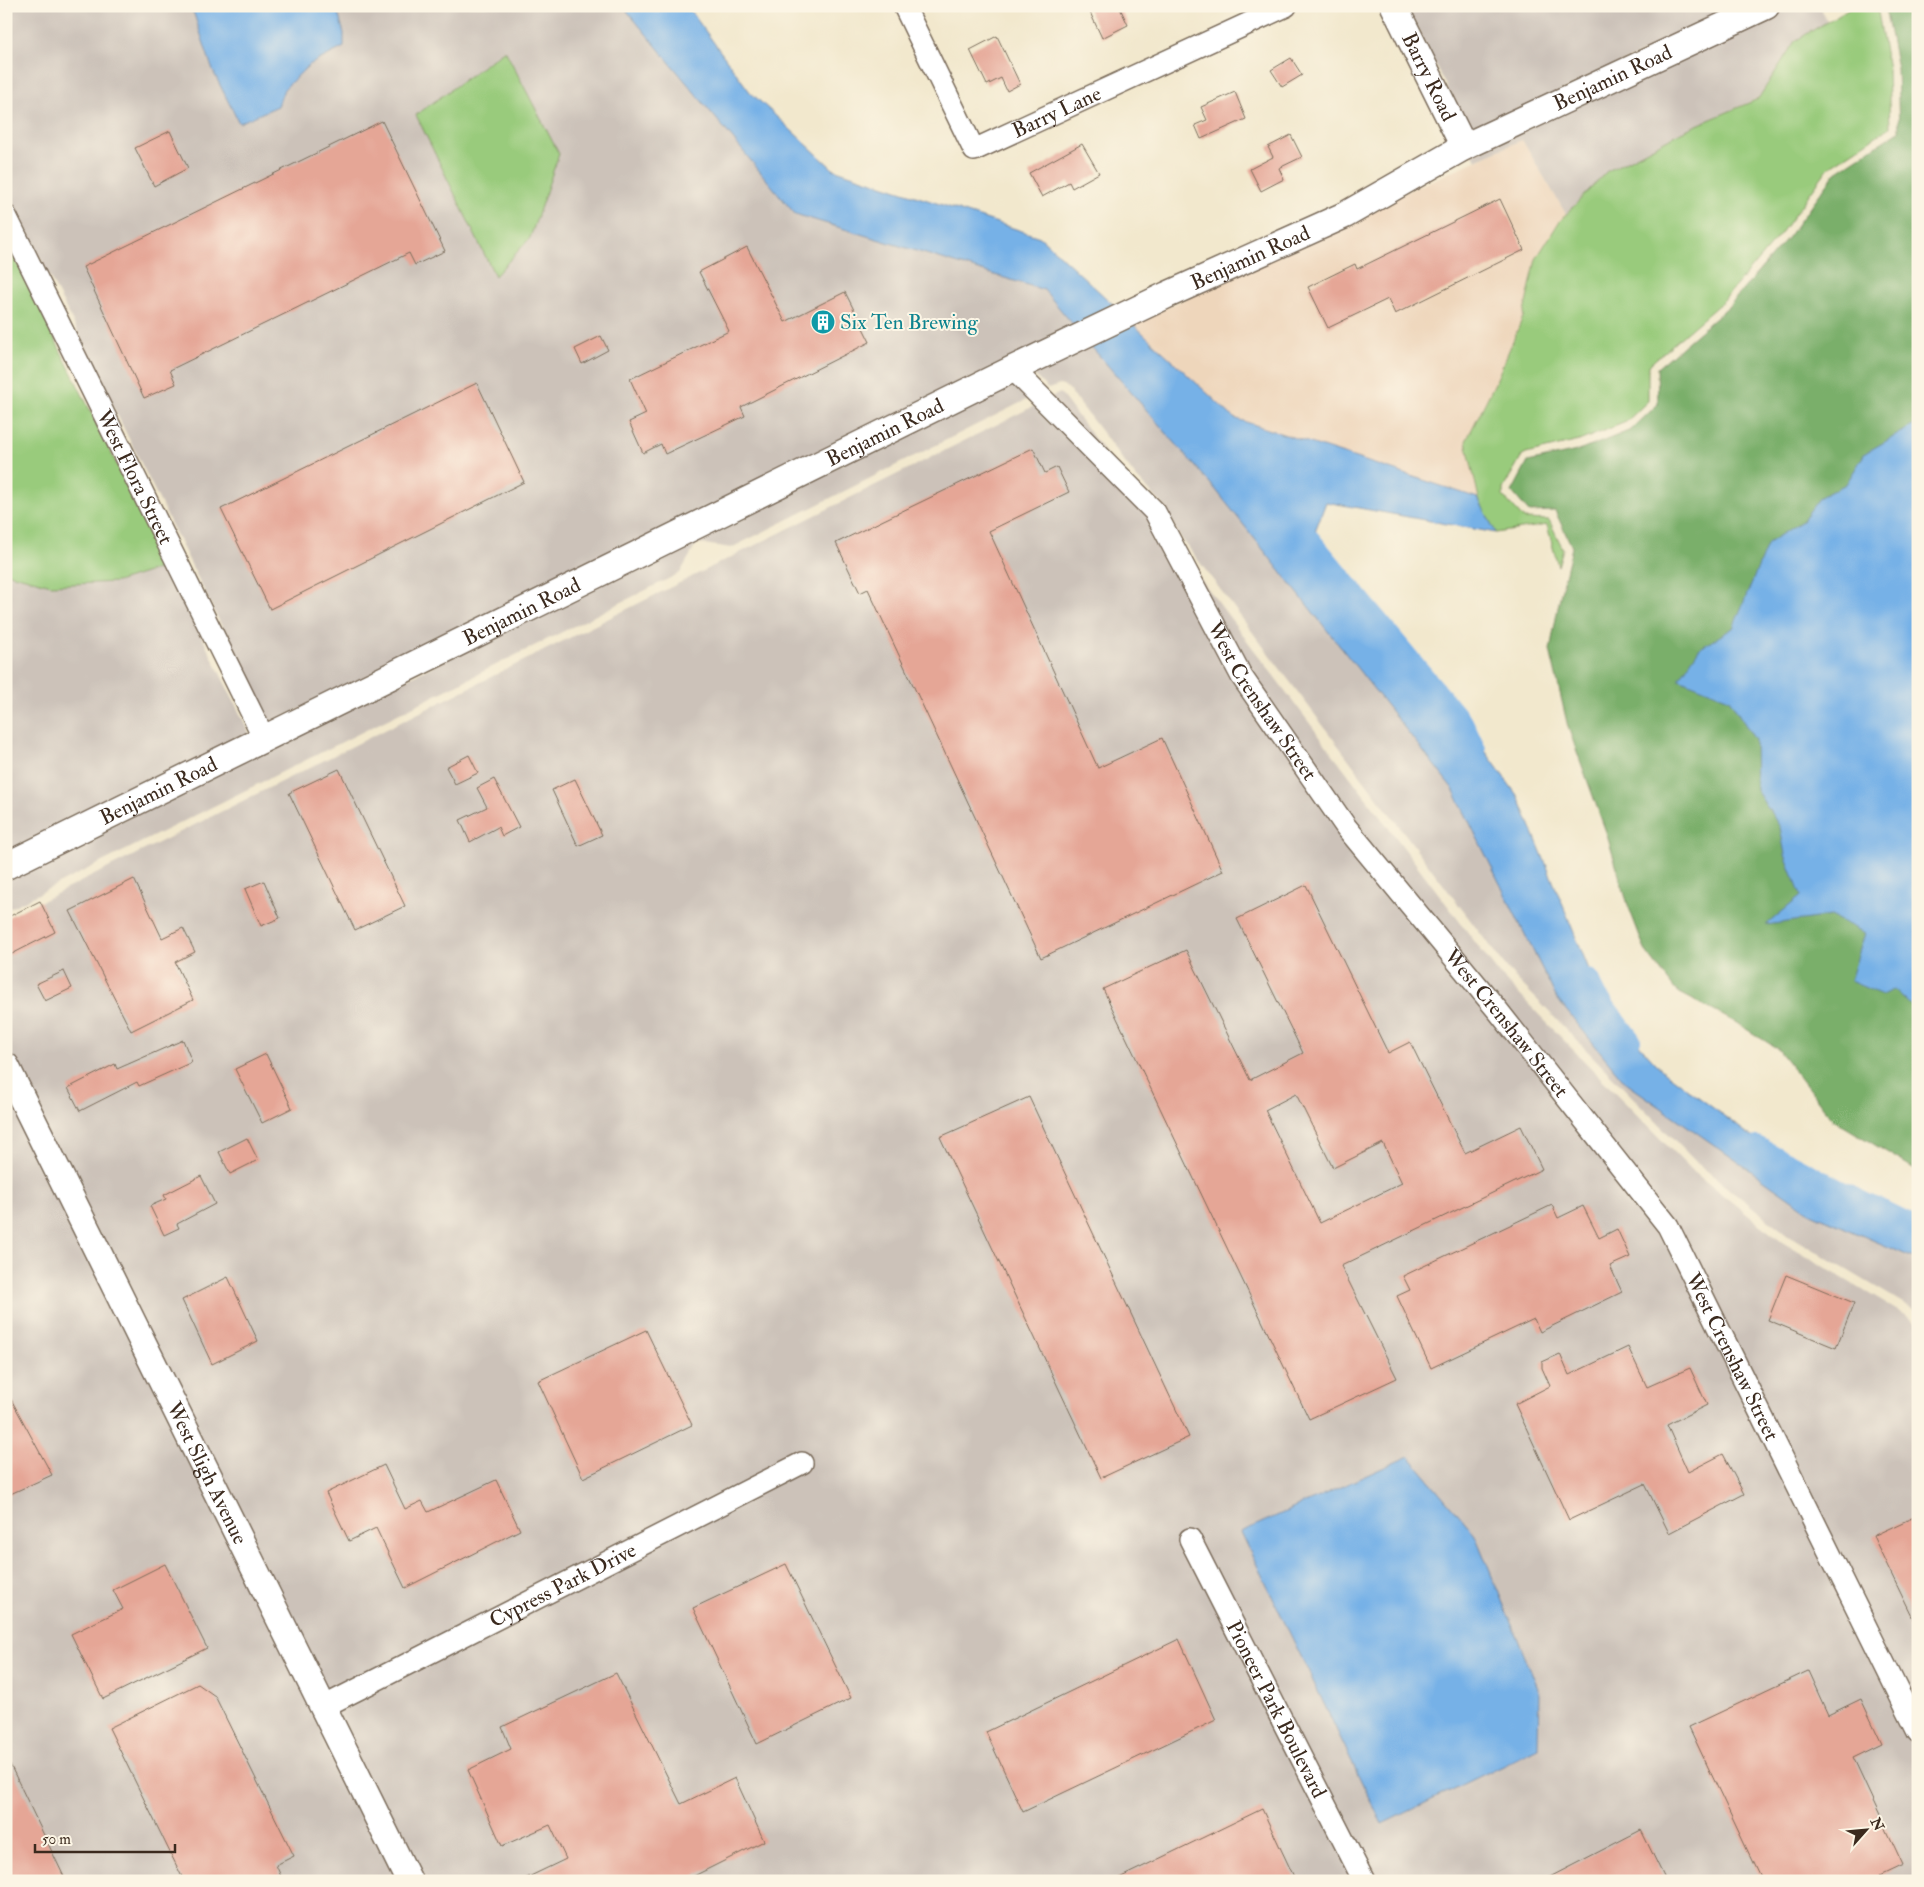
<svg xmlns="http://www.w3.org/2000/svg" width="1924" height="1887" viewBox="0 0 1924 1887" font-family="'IM FELL Double Pica',serif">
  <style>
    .built { fill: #eed6bb }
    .industrial { fill: #ccc2b9 }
    .green { fill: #99cb7b; stroke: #6a7a4c }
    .forest { fill: #7aaf6b; stroke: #5a6c44 }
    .water { fill: #76b1e7; stroke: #586e82 }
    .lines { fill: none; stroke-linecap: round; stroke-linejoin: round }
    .canal { stroke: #76b1e7; stroke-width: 20 }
    .building { fill: #e5a696; fill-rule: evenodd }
    .minor-casing { stroke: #7b6c5b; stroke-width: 24 }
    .tertiary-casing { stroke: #7b6c5b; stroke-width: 29 }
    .minor { stroke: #fff; stroke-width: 21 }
    .tertiary { stroke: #fff; stroke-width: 26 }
    .labels { text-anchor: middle; stroke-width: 4; stroke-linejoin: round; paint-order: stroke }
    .street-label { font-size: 21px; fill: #3b2a1e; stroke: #fcf5e5 }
    .culture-label { font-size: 21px; fill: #0d838f; stroke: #fcf5e5; text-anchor: start }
  </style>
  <rect width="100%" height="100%" fill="#fcf5e5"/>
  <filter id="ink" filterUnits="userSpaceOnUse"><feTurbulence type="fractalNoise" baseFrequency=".02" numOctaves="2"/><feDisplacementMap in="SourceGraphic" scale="10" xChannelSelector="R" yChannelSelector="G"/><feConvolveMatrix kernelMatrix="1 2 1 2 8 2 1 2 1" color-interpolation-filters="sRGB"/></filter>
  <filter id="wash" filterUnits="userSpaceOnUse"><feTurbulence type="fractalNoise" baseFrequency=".0096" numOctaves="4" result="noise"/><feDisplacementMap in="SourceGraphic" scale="20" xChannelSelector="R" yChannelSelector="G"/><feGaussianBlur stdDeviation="1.12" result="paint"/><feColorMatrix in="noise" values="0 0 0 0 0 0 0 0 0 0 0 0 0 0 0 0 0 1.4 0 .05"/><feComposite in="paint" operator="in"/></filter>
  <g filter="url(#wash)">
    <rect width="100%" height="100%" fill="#f2e8cd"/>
    <path class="built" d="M1522,140L1566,214L1559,222L1536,259L1523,316L1496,381L1466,441L1480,503L1477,498L1234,418L1133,324L1406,192Z"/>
    <g class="industrial">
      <path d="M6,6H189L194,14L278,106L284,89L309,65L344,47V33L336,6H623L795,214L1044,290L1076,328L270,724L97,374L85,346L6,191Z"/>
      <path d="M1406,6H1742L1470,134Z"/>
      <path d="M1788,6H1820L1827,22L1795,41L1758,98L1683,131L1606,172L1566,214L1522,140L1476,160L1473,154Z"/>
      <path d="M1089,344L1216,490L1453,789L1557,999L1626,1083L1811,1213L1918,1260V1312L1788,1235L1697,1163L1508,970L1179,535L1163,505L1136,477L1068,388L1060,385L1048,389L1030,371Z"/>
      <path d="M1010,381L1028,399L731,548L697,543L680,573L6,910V877Z"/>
      <path d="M1060,393L1500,975L1690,1169L1782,1242L1918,1323V1881H6V919Z"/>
      <path d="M167,566L250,734L6,856V573L51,585L117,582Z"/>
    </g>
    <g class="green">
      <path d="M1853,6H1877L1888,69L1890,127L1829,167L1781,233L1723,301L1650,364L1648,369V401L1626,422L1579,441L1526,454L1521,457L1503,489V496L1524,519L1549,520L1563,549L1558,566L1547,525L1496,533L1480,503L1466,441L1496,381L1523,317L1536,259L1559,222L1606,172L1683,131L1758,99L1795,41Z"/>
      <path d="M505,50L559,154L530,238L495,276L416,115Z"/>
      <path d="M6,240L167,566L117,582L51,585L6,573Z"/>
    </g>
    <path class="forest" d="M1887,6H1918V1171L1832,1119L1778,1049L1735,1022L1676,991L1645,950L1628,905L1606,832L1568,727L1550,650L1560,597L1572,547L1555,511L1529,512L1512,492L1528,462L1581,450L1631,430L1658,404L1657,368L1729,306L1788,237L1836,172L1899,131L1897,68L1885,8Z"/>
    <g class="water">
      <path d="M189,6H336L344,33V47L309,65L284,89L278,106L239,123L213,71L194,14Z"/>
      <path d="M623,6H687L750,92L833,169L1040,237L1118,309L1076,328L1044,290L795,214Z"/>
      <path d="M1133,324L1234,418L1478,498L1496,533L1326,502L1311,542L1473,734L1519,798L1604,1006L1662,1070L1802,1174L1918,1233V1260L1811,1213L1626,1083L1557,999L1453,789L1216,490L1089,344Z"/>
      <path d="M1918,423V1011L1894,989L1882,995L1850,981L1865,933L1831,916L1766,925L1801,896L1785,855L1780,827L1756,790L1755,740L1729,699L1679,679L1699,649L1733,628L1768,543L1802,521L1820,497L1846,484L1865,453Z"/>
      <path d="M1409,1456L1475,1535L1539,1691L1538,1748L1382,1824L1241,1532Z"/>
    </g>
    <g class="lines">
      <g class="canal">
        <path d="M1294,520L1464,724L1476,749"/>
        <path d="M1589,979L1598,997L1631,1040"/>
        <path d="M1757,1146L1846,1193L1918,1228"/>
      </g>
    </g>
    <g id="blocks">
      <g class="building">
        <path d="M1087,6H1119L1128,25L1102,38Z"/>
        <path d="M997,36L1020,84L1007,91L1001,78L987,85L970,50Z"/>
        <path d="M1291,58L1302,75L1282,87L1271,70Z"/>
        <path d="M1235,92L1246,119L1201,139L1195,125L1207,120L1201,107Z"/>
        <path d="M382,121L445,251L415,265L409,253L170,370L176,384L144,398L83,267Z"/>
        <path d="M170,131L188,168L154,186L135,148Z"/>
        <path d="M1291,135L1302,157L1279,168L1284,179L1261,191L1250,169L1273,157L1268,147Z"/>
        <path d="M1082,144L1099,173L1072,188L1069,182L1042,197L1029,173Z"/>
        <path d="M1500,199L1524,250L1395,314L1388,299L1328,328L1308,287L1355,264L1357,269Z"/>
        <path d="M747,247L785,322L845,292L870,342L741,407L745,416L665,454L661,444L643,453L629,422L646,414L630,379L729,331L699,272Z"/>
        <path d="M601,336L608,350L582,364L575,349Z"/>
        <path d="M477,383L524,482L270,609L221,509Z"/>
        <path d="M1033,448L1045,473L1057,467L1069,492L989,531L1098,768L1162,738L1223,871L1041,958L868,589L860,593L836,543Z"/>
        <path d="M469,755L478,773L455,784L446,767Z"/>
        <path d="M339,769L405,906L355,930L289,793Z"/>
        <path d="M494,779L519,827L502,836L498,827L470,842L460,820L487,807L477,788Z"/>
        <path d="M575,779L602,835L578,846L552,790Z"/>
        <path d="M134,879L162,938L183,928L195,952L175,962L193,1000L131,1031L70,911Z"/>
        <path d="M264,881L280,918L261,926L245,889Z"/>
        <path d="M1306,885L1388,1053L1410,1042L1465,1153L1521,1126L1542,1169L1341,1266L1397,1378L1309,1419L1103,989L1186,950L1250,1080L1303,1053L1237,919ZM1296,1094L1333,1168L1383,1143L1402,1183L1320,1223L1265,1110Z"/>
        <path d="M40,901L55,932L6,957V918Z"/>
        <path d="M64,971L72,988L45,1001L36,984Z"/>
        <path d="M183,1040L192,1062L139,1086L137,1082L80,1111L68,1088L115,1064L117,1069Z"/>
        <path d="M266,1054L292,1108L262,1123L235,1069Z"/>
        <path d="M1029,1097L1189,1437L1101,1478L940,1137Z"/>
        <path d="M247,1138L258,1160L230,1174L219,1152Z"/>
        <path d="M201,1176L215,1204L177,1224L179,1228L164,1235L150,1206L166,1199L164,1195Z"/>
        <path d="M1552,1205L1558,1218L1583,1206L1599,1238L1617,1229L1630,1257L1610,1266L1622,1292L1540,1332L1534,1319L1431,1368L1397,1296L1410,1290L1403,1276Z"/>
        <path d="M1786,1275L1854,1303L1836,1348L1768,1320Z"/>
        <path d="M228,1277L258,1341L212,1364L182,1300Z"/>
        <path d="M646,1330L692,1425L583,1478L538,1381Z"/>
        <path d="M1628,1347L1647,1387L1690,1368L1707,1405L1667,1425L1688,1472L1723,1454L1744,1494L1669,1533L1645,1484L1569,1520L1515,1404L1550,1386L1542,1368V1362L1560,1354L1569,1375Z"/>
        <path d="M6,1390L52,1475L6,1496Z"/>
        <path d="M384,1465L405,1509L422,1501L428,1512L496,1480L520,1530L405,1588L376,1528L349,1541L326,1493Z"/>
        <path d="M1918,1515V1629L1873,1536Z"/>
        <path d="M165,1564L207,1648L103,1699L71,1634L123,1609L113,1590Z"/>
        <path d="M786,1564L851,1698L757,1744L693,1608Z"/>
        <path d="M1179,1639L1216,1720L1023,1812L986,1732Z"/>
        <path d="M1808,1671L1828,1715L1861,1699L1882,1744L1853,1758L1903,1865L1869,1881H1762L1689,1727Z"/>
        <path d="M616,1673L681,1804L735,1778L764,1841L684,1881H520L566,1859L550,1825L502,1846L468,1770L511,1749L502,1727Z"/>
        <path d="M198,1684L215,1696L294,1856L276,1865L283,1881H184L109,1728Z"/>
        <path d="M6,1756L66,1881H6Z"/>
        <path d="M1262,1809L1296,1881H1113Z"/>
        <path d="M1641,1830L1666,1881H1542Z"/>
      </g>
    </g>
  </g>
  <g filter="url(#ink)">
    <use href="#blocks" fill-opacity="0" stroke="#7b6c5b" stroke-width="1"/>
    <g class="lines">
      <defs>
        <g id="minor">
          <path id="s1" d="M904,6L974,150L1286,6"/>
          <path id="s2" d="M6,216L264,738"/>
          <path id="s3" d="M1013,369L1155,512L1242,677L1346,827L1499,1012L1668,1226L1918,1732"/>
          <path id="s4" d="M1190,1539L1364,1881"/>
          <path id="s5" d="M323,1707L802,1463"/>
        </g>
        <g id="tertiary">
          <path id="s6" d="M1394,6L1464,147"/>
          <path id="s7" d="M6,866L1013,369L1167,295L1345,215L1464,147L1766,6"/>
          <path id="s8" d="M6,1066L409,1881"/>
        </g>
      </defs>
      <use href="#minor" class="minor-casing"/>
      <use href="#tertiary" class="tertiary-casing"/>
      <use href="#minor" class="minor"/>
      <use href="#tertiary" class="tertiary"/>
    </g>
  </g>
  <defs>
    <symbol id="building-disc" viewBox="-11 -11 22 22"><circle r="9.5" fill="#0f9aa8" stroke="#fcf5e5"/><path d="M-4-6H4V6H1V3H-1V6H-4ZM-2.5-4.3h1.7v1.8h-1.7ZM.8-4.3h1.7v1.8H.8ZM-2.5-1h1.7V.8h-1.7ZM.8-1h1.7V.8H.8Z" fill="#fff"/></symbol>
  </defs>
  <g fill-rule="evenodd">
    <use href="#building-disc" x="809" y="308" width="28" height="28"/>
  </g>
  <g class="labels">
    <g class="street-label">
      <text dy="7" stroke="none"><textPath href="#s6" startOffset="79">Barry Road</textPath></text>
      <text dy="7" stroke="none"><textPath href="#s7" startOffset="1790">Benjamin Road</textPath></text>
      <text dy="7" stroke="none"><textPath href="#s1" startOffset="251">Barry Lane</textPath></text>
      <text dy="7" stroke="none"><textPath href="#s7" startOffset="1385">Benjamin Road</textPath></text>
      <text dy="7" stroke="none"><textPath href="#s7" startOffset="980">Benjamin Road</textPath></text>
      <text dy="7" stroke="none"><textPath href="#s2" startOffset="291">West Flora Street</textPath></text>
      <text dy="7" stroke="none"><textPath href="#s7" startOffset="575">Benjamin Road</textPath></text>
      <text dy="7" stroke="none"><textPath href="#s3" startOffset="419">West Crenshaw Street</textPath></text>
      <text dy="7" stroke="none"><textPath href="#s7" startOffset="170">Benjamin Road</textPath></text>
      <text dy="7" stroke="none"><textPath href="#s3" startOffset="824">West Crenshaw Street</textPath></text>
      <text dy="7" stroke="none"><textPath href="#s3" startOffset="1229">West Crenshaw Street</textPath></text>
      <text dy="7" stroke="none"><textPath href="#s8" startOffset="454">West Sligh Avenue</textPath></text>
      <text dy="7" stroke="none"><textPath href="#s5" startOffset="269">Cypress Park Drive</textPath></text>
      <text dy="7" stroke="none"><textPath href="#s4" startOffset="191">Pioneer Park Boulevard</textPath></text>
    </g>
    <g class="culture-label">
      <text x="840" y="329">Six Ten Brewing</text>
    </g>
  </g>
  <rect width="1924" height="1887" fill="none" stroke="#fcf5e5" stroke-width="25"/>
  <g transform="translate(1866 1830) rotate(63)" stroke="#fcf5e5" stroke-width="4" paint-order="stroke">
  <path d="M0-4L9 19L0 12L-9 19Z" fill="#3b2a1e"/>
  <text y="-8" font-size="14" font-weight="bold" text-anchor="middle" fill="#3b2a1e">N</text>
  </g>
  <path d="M35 1844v8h140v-8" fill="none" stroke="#3b2a1e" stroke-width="2.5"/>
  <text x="42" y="1844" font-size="15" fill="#3b2a1e" stroke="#fcf5e5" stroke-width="4" paint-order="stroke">50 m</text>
</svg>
